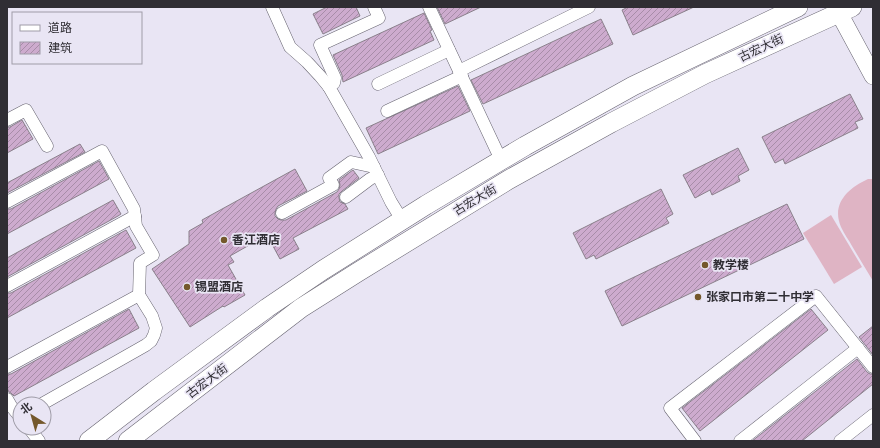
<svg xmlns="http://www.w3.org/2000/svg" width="880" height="448" viewBox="0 0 880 448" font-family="'Times New Roman','Noto Sans SC',serif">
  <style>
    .grass { fill: #dfb4c4 }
    .building { fill: url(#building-hatch); stroke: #8a808b }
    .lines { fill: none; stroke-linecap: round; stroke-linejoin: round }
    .street-casing { stroke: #66636f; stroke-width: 13 }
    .secondary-casing { stroke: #66636f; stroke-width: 18 }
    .primary-casing { stroke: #66636f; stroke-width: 20 }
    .street { stroke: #fff; stroke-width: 12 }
    .secondary { stroke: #fff; stroke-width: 17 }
    .primary { stroke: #fff; stroke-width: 19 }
    .poi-dot { fill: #74582b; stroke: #e9e5f4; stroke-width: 1.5 }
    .labels { text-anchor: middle; stroke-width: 3.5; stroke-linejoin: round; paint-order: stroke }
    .street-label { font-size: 12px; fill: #302e34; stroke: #e9e5f4 }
    .poi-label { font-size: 12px; font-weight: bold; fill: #302e34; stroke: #e9e5f4; text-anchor: start }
  </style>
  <defs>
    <pattern id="building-hatch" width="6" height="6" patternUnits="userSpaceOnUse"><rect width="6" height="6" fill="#cdabce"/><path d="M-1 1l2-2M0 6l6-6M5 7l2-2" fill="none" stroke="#a78ca8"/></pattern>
  </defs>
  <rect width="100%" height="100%" fill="#e9e5f4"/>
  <g class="grass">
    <path d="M868,179H873V281C866,269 859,258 852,246C849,240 844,234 841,227C831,204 848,188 868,179Z"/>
    <path d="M831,215L862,267L834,284L803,233Z"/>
  </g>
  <g class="building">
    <path d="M327,7H356L360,16L323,34L313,14Z"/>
    <path d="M437,7H481L445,24Z"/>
    <path d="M628,7H694L633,35L622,10Z"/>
    <path d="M424,13L432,30L430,31L434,40L343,82L342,75L333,55Z"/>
    <path d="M601,19L613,44L483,104L471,80Z"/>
    <path d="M458,86L470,111L378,154L366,128Z"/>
    <path d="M850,94L863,119L855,122L858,128L785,164L783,159L775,163L762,137Z"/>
    <path d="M22,120L33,139L7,153V127H10Z"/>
    <path d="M80,144L85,152L7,193V183Z"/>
    <path d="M738,148L749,170L738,176L740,181L712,195L710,190L695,198L683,175Z"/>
    <path d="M99,161L109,179L7,234V209H11Z"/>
    <path d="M295,169L307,191L278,206L276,209L275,213V216L278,219L281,220H286L337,192L339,189L340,185L339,180L353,170L359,178L342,191L339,194V198L340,202L345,204L348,209L293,238L299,249L280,259L267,235L230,256L234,262L228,265L245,295L224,307L223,306L190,327L152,269L189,244V231L203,223L202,220Z"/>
    <path d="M661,189L673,214L666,218L669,223L596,259L594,255L586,259L573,233Z"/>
    <path d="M113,200L121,214L118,216L7,277V258Z"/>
    <path d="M787,204L804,239L622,326L605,291Z"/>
    <path d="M126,230L136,248L7,318V293H11Z"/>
    <path d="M129,309L139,328L14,396L11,393L9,392L7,388V374H11Z"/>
    <path d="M811,309L828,330L700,431L682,408Z"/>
    <path d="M873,326V355L859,337Z"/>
    <path d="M857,359L867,372L870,374H873V384L802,441H752Z"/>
  </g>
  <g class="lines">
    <defs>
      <g id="street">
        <path d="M272,7L290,47L307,62L320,76L329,87"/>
        <path d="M374,7L379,18L320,45L335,78L334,83L329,87L369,157L391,202L402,220"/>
        <path d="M429,7L501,160"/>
        <path d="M459,71L589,7"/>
        <path d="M378,84L449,50"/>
        <path d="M387,111L462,76"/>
        <path d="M7,120L26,110L47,146"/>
        <path d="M346,197L370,179L378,175"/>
        <path d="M7,202L102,151L134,209L136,226L153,255L140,263L139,295L152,316L156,328L154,335L151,341L146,345L139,349L42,404"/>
        <path d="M282,213L333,185L329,178L351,162L374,167"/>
        <path d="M7,286L135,216"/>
        <path d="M7,367L139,295"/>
        <path d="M7,399L11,406L20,417"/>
        <path d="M29,428L39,441"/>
        <path d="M695,441L670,408L816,296L873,367"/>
        <path d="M740,441L858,348"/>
        <path d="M840,441L873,415"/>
      </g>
      <path id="secondary" d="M839,13L873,76"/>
      <g id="primary">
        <path d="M89,441L154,391L267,308L323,270L426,205L525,146L633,86L798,7"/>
        <path d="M128,441L301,308L358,272L508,180L611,123L705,74L852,7"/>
      </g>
    </defs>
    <use href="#street" class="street-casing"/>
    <use href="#secondary" class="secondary-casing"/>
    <use href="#primary" class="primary-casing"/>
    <use href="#street" class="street"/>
    <use href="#secondary" class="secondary"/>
    <use href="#primary" class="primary"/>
  </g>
  <g class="poi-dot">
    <circle cx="224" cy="240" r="4"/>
    <circle cx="705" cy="265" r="4"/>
    <circle cx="187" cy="287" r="4"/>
    <circle cx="698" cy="297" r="4"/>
  </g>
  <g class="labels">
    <g class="street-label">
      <text transform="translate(761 48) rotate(-25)" y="4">古宏大街</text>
      <text transform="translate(475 200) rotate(-31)" y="4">古宏大街</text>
      <text transform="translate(207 381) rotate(-37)" y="4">古宏大街</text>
    </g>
    <g class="poi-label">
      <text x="232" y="244">香江酒店</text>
      <text x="713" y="269">教学楼</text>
      <text x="195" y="291">锡盟酒店</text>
      <text x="706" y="301">张家口市第二十中学</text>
    </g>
  </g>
  <rect width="880" height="448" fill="none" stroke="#302e34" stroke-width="16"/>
  <rect x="12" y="12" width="130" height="52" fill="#e9e5f4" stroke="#9f9ca7"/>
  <rect x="20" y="25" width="20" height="6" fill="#ffffff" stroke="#9f9ca7"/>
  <text x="48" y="32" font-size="12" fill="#302e34">道路</text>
  <rect x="20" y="42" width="20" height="12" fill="url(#building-hatch)" stroke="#9f9ca7"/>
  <text x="48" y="52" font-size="12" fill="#302e34">建筑</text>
  <g transform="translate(32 416) rotate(323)"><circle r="19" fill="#e9e5f4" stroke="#9f9ca7"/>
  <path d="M0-3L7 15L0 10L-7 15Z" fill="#74582b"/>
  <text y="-6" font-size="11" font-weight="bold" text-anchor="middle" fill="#302e34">北</text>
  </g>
</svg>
